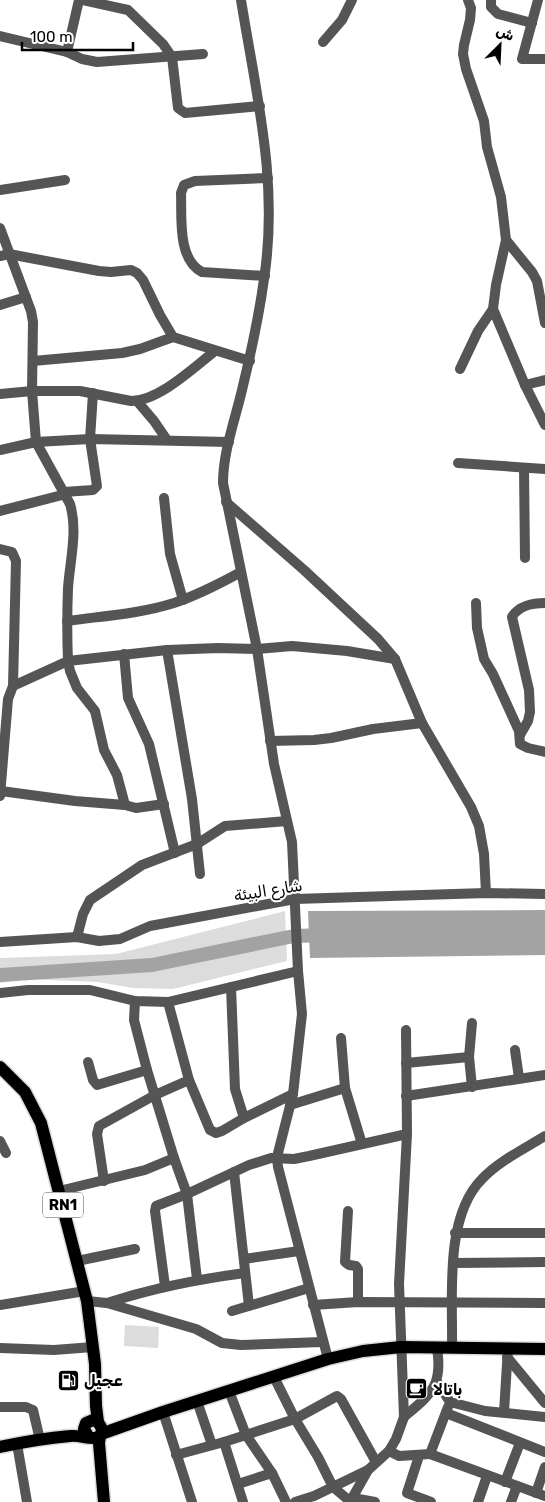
<svg xmlns="http://www.w3.org/2000/svg" width="545" height="1502" viewBox="0 0 545 1502" font-family="Rubik,'Noto Naskh Arabic',sans-serif">
  <style>
    .green { fill: #dcdcdc }
    .water { fill: #a3a3a3 }
    .lines { fill: none; stroke-linecap: round; stroke-linejoin: round }
    .river { stroke: #a3a3a3; stroke-width: 14 }
    .major-casing { stroke: #dbdbdb; stroke-width: 15 }
    .minor { stroke: #555; stroke-width: 10 }
    .major { stroke: #000; stroke-width: 12 }
    .labels { text-anchor: middle; stroke-width: 4; stroke-linejoin: round; paint-order: stroke }
    .shield { fill: #fff; stroke: #4c4c4c; stroke-width: 1 }
    .shield-label { font-size: 15px; font-weight: bold; fill: #000 }
    .street-label { font-size: 16px; fill: #000; stroke: #fff }
    .poi-label { font-size: 16px; font-weight: bold; fill: #000; stroke: #fff; text-anchor: start }
  </style>
  <rect width="100%" height="100%" fill="#fff"/>
  <g class="green">
    <path d="M285,911L287,961L173,989L133,988L98,982L28,979L0,983V958L116,954Z"/>
    <path d="M125,1325L159,1327L158,1348L124,1346Z"/>
  </g>
  <path class="water" d="M545,910V955L310,958L308,911Z"/>
  <g class="lines">
    <path class="river" d="M0,975L152,965L294,936L326,935"/>
    <defs>
      <g id="major">
        <path d="M0,1067L25,1092L41,1123L87,1301L95,1364L96,1406L98,1422"/>
        <path d="M101,1434L163,1412L328,1359L363,1351L401,1347L545,1349"/>
        <path d="M100,1436L99,1443L104,1502"/>
        <path d="M0,1447C23,1442 47,1438 70,1436C79,1435 88,1439 94,1438C106,1437 103,1423 93,1420L86,1423L84,1429L88,1436"/>
      </g>
    </defs>
    <use href="#major" class="major-casing"/>
    <g class="minor">
      <path d="M83,0L128,10L163,44L172,57L178,108L185,113L260,106"/>
      <path d="M241,0C256,94 279,182 264,279C259,316 251,353 242,390C235,420 223,452 223,483L257,649L274,764L292,842L298,971L302,1014L293,1094L277,1157L278,1167L328,1359"/>
      <path d="M491,0V7L498,14L532,23"/>
      <path d="M538,0L522,59H545"/>
      <path d="M0,36L67,52L82,59L97,62L203,54"/>
      <path d="M323,42L342,20L352,0"/>
      <path d="M67,52L79,0"/>
      <path d="M0,190L65,180"/>
      <path d="M0,228L31,311L33,322L32,391L36,442L70,504C78,531 70,560 68,588C67,613 67,637 68,661L13,686"/>
      <path d="M506,240L532,272L537,281L545,323"/>
      <path d="M0,256L9,254L99,271L111,272L131,270L137,273L143,280L160,315L173,337"/>
      <path d="M265,276L202,272C177,259 182,217 181,193L184,185L195,181L268,178"/>
      <path d="M0,305L26,297"/>
      <path d="M493,309L525,385L545,425"/>
      <path d="M33,361L122,353L140,349L173,337L250,361"/>
      <path d="M460,369L478,331L493,309L496,285L506,240L501,197L487,147L484,121L466,69L463,54L464,45L470,20L471,8L468,0"/>
      <path d="M525,385L545,380"/>
      <path d="M0,394L32,391H80L131,401C159,401 193,368 215,351"/>
      <path d="M137,401L154,421L167,440"/>
      <path d="M0,450L36,442L90,439L229,442"/>
      <path d="M458,463L545,469"/>
      <path d="M524,468L525,558"/>
      <path d="M64,492L93,490L97,486L90,439L93,393"/>
      <path d="M164,498L170,554L183,600"/>
      <path d="M226,502L304,570L378,639L395,659L422,723L471,807L479,826L484,854L486,893"/>
      <path d="M0,511L66,494"/>
      <path d="M0,549L12,552L16,561L13,686L8,699L0,796"/>
      <path d="M476,603L477,628L484,659L493,674L519,731L520,744L528,748L545,752"/>
      <path d="M67,621C103,616 139,614 174,603C198,595 219,584 241,572"/>
      <path d="M167,650L192,799L200,874"/>
      <path d="M124,654L128,698L149,744L175,853"/>
      <path d="M520,735L528,721L530,712L529,690L512,617C518,606 533,603 545,603"/>
      <path d="M270,741L314,740L331,738L373,729L422,723"/>
      <path d="M1,791L75,801L125,805L136,808L164,804"/>
      <path d="M125,805L117,775L104,750L95,711L77,688L70,671L68,661L167,650L218,648L257,649L292,646L347,651L395,659"/>
      <path d="M77,937L83,914L90,900L142,865L197,844L225,826L287,821"/>
      <path d="M0,942L77,937L99,941L120,939L150,926L295,899L486,893L545,894"/>
      <path d="M231,987L235,1089L244,1118"/>
      <path d="M0,993L28,990H90L135,1001L168,1002L298,971"/>
      <path d="M135,1001L134,1020L147,1070L174,1158L187,1194L197,1279"/>
      <path d="M168,1002L189,1080L210,1130L216,1133L222,1131L244,1118L293,1094"/>
      <path d="M472,1023L469,1057L472,1087"/>
      <path d="M341,1038L345,1088L362,1144"/>
      <path d="M515,1050L519,1078"/>
      <path d="M88,1062L93,1080L97,1085L147,1070"/>
      <path d="M406,1063L469,1057"/>
      <path d="M406,1096L545,1075"/>
      <path d="M290,1105L345,1088"/>
      <path d="M0,1141L6,1153"/>
      <path d="M234,1172L249,1306"/>
      <path d="M104,1181L97,1134L99,1126L155,1095L189,1080"/>
      <path d="M59,1191L145,1170L174,1158"/>
      <path d="M348,1211L345,1262L349,1265L356,1266L358,1269V1302"/>
      <path d="M455,1233H545"/>
      <path d="M244,1259L299,1251"/>
      <path d="M77,1261L135,1249"/>
      <path d="M453,1263L545,1262"/>
      <path d="M165,1286L155,1211L156,1206L187,1194L249,1165L271,1158L294,1159L309,1156L407,1134"/>
      <path d="M87,1301L107,1303L196,1329L222,1343L241,1345L322,1342"/>
      <path d="M107,1303C153,1288 198,1279 245,1273"/>
      <path d="M0,1305L85,1291"/>
      <path d="M313,1305L358,1302L545,1303"/>
      <path d="M232,1311L309,1288"/>
      <path d="M452,1347C453,1297 444,1217 482,1179C499,1161 524,1149 545,1136"/>
      <path d="M0,1348L54,1350L93,1347"/>
      <path d="M507,1357L545,1403"/>
      <path d="M274,1377L295,1419L318,1457L333,1487L351,1502"/>
      <path d="M437,1382L450,1402L485,1411L545,1417"/>
      <path d="M229,1391L246,1435L272,1473L286,1502"/>
      <path d="M197,1401L212,1445"/>
      <path d="M0,1407H26L33,1410L40,1440"/>
      <path d="M163,1412L192,1502"/>
      <path d="M504,1412L508,1348"/>
      <path d="M446,1413L545,1452"/>
      <path d="M404,1417C431,1394 443,1386 437,1348"/>
      <path d="M224,1442L243,1502"/>
      <path d="M17,1444L27,1502"/>
      <path d="M389,1451L399,1456L430,1454L448,1407"/>
      <path d="M430,1454L545,1496"/>
      <path d="M176,1455L224,1442L295,1419L337,1396L341,1399L376,1462"/>
      <path d="M419,1456L407,1493L431,1502"/>
      <path d="M505,1482L520,1443"/>
      <path d="M238,1484L272,1473"/>
      <path d="M536,1493L545,1467"/>
      <path d="M353,1498L375,1502"/>
      <path d="M295,1502L314,1496L368,1470"/>
      <path d="M350,1502L368,1470L389,1451L396,1439L404,1417L399,1284L407,1134L406,1030"/>
      <path d="M478,1502L487,1476"/>
      <path d="M511,1502L517,1486"/>
    </g>
    <use href="#major" class="major"/>
  </g>
  <defs>
    <symbol id="fuel-square" viewBox="-11 -11 22 22"><rect x="-9" y="-9" width="18" height="18" rx="4" fill="#000" stroke="#fff"/><path d="M-5.5-6h7V0h2V4h1.3V-2.5L3-4.5l.8-.8L6-3V5H2.5V1h-1V6h-7ZM-4.2-4.7v3.2H.2V-4.7Z" fill="#fff"/></symbol>
    <symbol id="cafe-square" viewBox="-11 -11 22 22"><rect x="-9" y="-9" width="18" height="18" rx="4" fill="#000" stroke="#fff"/><path d="M-5.5-4.5H6V0H3Q3 3.5 0 3.5H-2.5Q-5.5 3.5-5.5 0ZM3-3.2v2h1.7v-2ZM-6 4.5H4V6H-6Z" fill="#fff"/></symbol>
  </defs>
  <g fill-rule="evenodd">
    <use href="#fuel-square" x="56" y="1368" width="25" height="25"/>
    <use href="#cafe-square" x="404" y="1376" width="25" height="25"/>
  </g>
  <g class="labels">
    <rect class="shield" x="43" y="1192.5" width="40" height="25" rx="4"/>
    <g class="shield-label">
      <text x="63" y="1210">RN1</text>
    </g>
    <g class="street-label">
      <text transform="translate(268 890) rotate(-9)" y="6">شارع البيئة</text>
    </g>
    <g class="poi-label">
      <text x="84" y="1386">عجيل</text>
      <text x="433" y="1395">باتالا</text>
    </g>
  </g>
  <g transform="translate(500 45) rotate(24)" stroke="#ffffff" stroke-width="4" paint-order="stroke">
  <path d="M0-4L9 19L0 12L-9 19Z" fill="#000000"/>
  <text y="-8" font-size="14" font-weight="bold" text-anchor="middle" fill="#000000">ش</text>
  </g>
  <path d="M22 42v8h111v-8" fill="none" stroke="#000000" stroke-width="2.5"/>
  <text x="30" y="42" font-size="15" fill="#000000" stroke="#ffffff" stroke-width="4" paint-order="stroke">100 m</text>
</svg>
